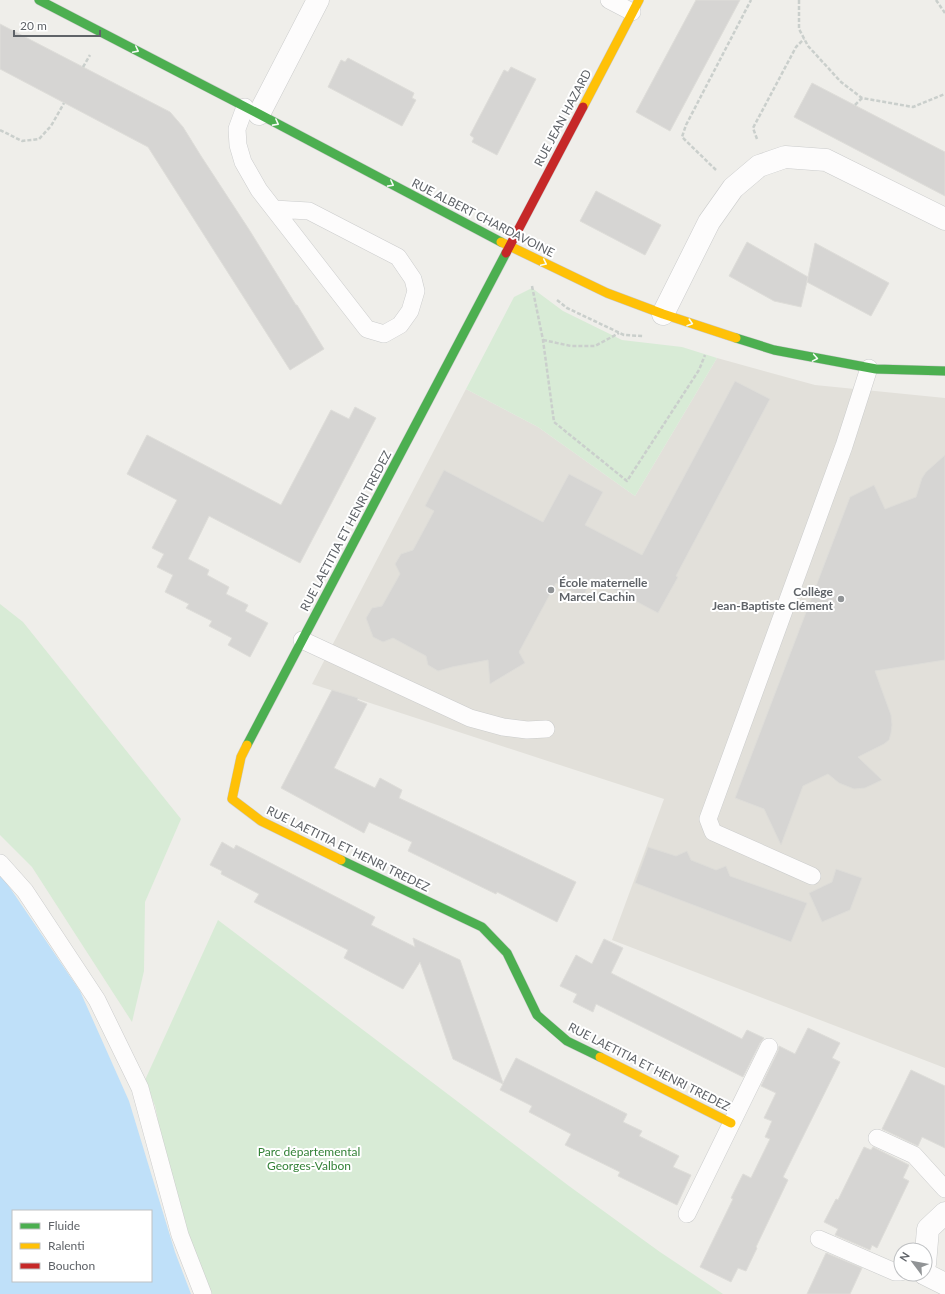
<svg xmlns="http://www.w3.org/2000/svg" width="945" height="1294" viewBox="0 0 945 1294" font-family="Lato,sans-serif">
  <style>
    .education { fill: #e2e0da }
    .green { fill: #d8ebd6 }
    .water { fill: #bfe0f9; fill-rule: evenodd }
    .building { fill: #d6d5d3; stroke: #deddd9 }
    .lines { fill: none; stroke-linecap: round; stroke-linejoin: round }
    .lane-casing { stroke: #cbcccc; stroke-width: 18 }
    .street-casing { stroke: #cbcccc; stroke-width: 23 }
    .fast-casing { stroke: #cacacb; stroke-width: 10 }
    .slow-casing { stroke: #cacacb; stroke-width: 10 }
    .jam-casing { stroke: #cacacb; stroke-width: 10 }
    .path { stroke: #cacfcc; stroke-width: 2.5; stroke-dasharray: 4 2; stroke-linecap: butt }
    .lane { stroke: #fdfcfc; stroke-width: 17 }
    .street { stroke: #fdfcfc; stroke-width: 22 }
    .fast { stroke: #4caf50; stroke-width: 9 }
    .slow { stroke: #ffc107; stroke-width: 9 }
    .jam { stroke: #c62828; stroke-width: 9 }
    .oneway { stroke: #f6fbf6 }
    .poi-dot { fill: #919496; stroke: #fff; stroke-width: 1.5 }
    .labels { text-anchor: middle; stroke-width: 4; stroke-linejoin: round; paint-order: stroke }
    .street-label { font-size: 12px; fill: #5f6368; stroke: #fff }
    .poi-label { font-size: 12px; font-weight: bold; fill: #5f6368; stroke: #fff; text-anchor: start }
    .park-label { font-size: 12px; fill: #348238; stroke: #fff }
  </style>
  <rect width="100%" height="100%" fill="#efeeea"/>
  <path class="education" d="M717,358L815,385L945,398V1068L612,940L664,799L312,684L466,389L538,427L635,496Z"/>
  <g class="green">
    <path d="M532,288L563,311L622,340L682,347L717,358L635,496L538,427L466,389L514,297Z"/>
    <path d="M0,604L23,622L181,819L145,902L144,971L132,1022L32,867L0,835Z"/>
    <path d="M218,920L569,1186L660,1252L723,1294H206L155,1141L158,1120L155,1106L145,1080Z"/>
  </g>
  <path class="water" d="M0,875L4,879L80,991L129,1101L175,1252L191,1294H0ZM13,1211H151V1281H13Z"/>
  <g class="building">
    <path d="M696,0H740L670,131L636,112Z"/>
    <path d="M0,24L170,112L183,127L201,156L250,231L296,305H297L324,349L290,370L148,147L0,69Z"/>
    <path d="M348,58L414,93L412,98L416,100L402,126L328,87L341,60L345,62Z"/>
    <path d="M511,67L536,79L497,155L472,142L474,138L470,135L504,70L508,72Z"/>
    <path d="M812,83L945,152V196L794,117Z"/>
    <path d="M596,191L661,225L645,255L580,221Z"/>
    <path d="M747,242L808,277L801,307L774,301L729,276Z"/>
    <path d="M815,243L889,283L871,316L807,282Z"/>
    <path d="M735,381L770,399L676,576L678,577L658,613L592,578L583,597L556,583L519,652L525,663L490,684L488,660L452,667L438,671L428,665L426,656L393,638L383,642L373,637L366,618L372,608L382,606L400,574L395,564L401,554L413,550L434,511L425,506L444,470L543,522L569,474L603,492L585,525L642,555Z"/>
    <path d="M355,407L376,418L300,563L209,516L188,559L209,570L207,575L229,587L226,594L248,605L245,611L268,623L250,657L228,645L232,638L209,626L212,621L186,608L189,604L165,592L173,575L157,567L164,554L152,548L177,500L127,474L147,435L281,505L331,410L349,419Z"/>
    <path d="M945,455V660L875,671L891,715L892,725L891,733L889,740L884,744L858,757L882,780L865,788L854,789L839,783L828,774L803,786L781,845L764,809L735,798L850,497L874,485L885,509L916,497L922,478L926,472Z"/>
    <path d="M332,690L358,698L357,700L367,704L334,768L375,788L380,778L402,790L399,798L576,882L557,922L497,892L496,894L408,851L412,842L369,822L364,833L281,788Z"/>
    <path d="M222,842L234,849L236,845L375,917L371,925L415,947L413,938L460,960L503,1083L516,1058L627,1114L623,1122L642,1131L639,1136L679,1156L673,1167L691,1175L677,1205L618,1176L620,1172L565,1145L571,1134L529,1112L532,1106L500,1090L503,1084L453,1059L420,962L403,989L344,958L348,950L254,902L259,894L221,874L222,871L210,865Z"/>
    <path d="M648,847L676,856L687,851L691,860L716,870L726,866L730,876L807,903L791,942L635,883Z"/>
    <path d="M836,869L862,878L850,910L822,922L809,893L832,882Z"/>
    <path d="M604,939L623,948L611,973L742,1039L747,1030L764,1038L760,1043L743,1077L596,1004L593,1012L573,1002L577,994L560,986L576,955L592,964Z"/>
    <path d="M808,1028L840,1043L832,1058L840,1062L783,1177L788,1180L756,1247L757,1248L746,1271L738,1268L731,1282L700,1267L733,1199L731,1198L743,1174L751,1178L770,1139L765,1137L772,1121L764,1118L776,1093L761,1086L778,1051L779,1046L795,1054Z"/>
    <path d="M911,1070L945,1086V1148L922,1137L918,1146L882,1129Z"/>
    <path d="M864,1147L871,1150L873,1147L909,1165L903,1178L909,1181L877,1248L872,1245L870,1250L835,1235L838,1229L824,1222L836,1199L838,1200Z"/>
    <path d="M826,1253L862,1268L850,1294H807Z"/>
  </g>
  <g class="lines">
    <defs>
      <g id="lane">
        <path d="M609,0L632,12"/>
        <path d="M245,107L237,129L238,145L243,162L259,190L367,329L384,334L400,325L410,311L416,291L413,279L398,257L309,211L274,209"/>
        <path d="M302,640L470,718L503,727L527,730L546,729"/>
        <path d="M0,863L25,891L97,1000L140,1088L180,1235L203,1294"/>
        <path d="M812,876L713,832L708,819L844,446L869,368"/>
        <path d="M877,1138L914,1155L945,1189"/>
        <path d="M687,1214L769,1047"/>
        <path d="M819,1239L895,1272H901"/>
      </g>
      <g id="street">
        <path d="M259,114L318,0"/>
        <path d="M663,314L709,222L733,188L759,166L785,157L826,160L945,219"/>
        <path d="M925,1264L928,1229L945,1213"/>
        <path d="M925,1274L945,1284"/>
      </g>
      <g id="fast">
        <path d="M39,0L259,114L501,242"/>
        <path d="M736,338L774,350L876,369L945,371"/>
        <path d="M247,745L506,253"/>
        <path d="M341,860L482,927L507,953L537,1015L567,1041L600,1057"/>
      </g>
      <g id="slow">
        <path d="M583,107L639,0"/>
        <path d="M501,242L607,293L663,314L736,338"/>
        <path d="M247,745L241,757L232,799L261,821L341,860"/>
        <path d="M600,1057L731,1123"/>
      </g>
      <path id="jam" d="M506,253L583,107"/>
    </defs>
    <use href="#lane" class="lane-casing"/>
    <use href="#street" class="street-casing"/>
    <use href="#fast" class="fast-casing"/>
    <use href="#slow" class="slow-casing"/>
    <use href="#jam" class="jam-casing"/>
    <g class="path">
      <path d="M799,0V29L808,46L841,82L862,98L913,107L945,94"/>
      <path d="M936,0L945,13"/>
      <path d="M83,67L90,55"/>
      <path d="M855,105L862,98"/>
      <path d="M0,130L22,141L39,139L51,126L64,103"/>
      <path d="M757,139L753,128L796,47L804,39"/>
      <path d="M716,170L682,137L686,125L751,0"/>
      <path d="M532,286L543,340L554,422L627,481L699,370L705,355"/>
      <path d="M557,300L567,308L624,335L643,336"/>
      <path d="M543,340L571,346H595L619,333"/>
    </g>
    <use href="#lane" class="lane"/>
    <use href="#street" class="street"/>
    <use href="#fast" class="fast"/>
    <use href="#slow" class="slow"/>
    <use href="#jam" class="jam"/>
  </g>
  <defs><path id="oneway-chevron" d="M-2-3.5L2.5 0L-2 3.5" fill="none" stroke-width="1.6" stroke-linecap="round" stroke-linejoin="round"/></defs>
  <g class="oneway">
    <use href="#oneway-chevron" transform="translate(136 50) rotate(27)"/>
    <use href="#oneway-chevron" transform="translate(276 123) rotate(28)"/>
    <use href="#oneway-chevron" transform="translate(391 184) rotate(28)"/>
    <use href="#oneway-chevron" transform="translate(544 263) rotate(25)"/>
    <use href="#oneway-chevron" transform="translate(690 323) rotate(18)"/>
    <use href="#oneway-chevron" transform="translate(815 358) rotate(10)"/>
  </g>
  <g class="poi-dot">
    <circle cx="551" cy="590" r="4"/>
    <circle cx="841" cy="599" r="4"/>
  </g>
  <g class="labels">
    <g class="street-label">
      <text transform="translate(563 118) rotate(-62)" y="4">RUE JEAN HAZARD</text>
      <text transform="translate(483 218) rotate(27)" y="4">RUE ALBERT CHARDAVOINE</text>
      <text transform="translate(346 531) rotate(-62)" y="4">RUE LAETITIA ET HENRI TREDEZ</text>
      <text transform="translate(348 849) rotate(26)" y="4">RUE LAETITIA ET HENRI TREDEZ</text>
      <text transform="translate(649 1067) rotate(27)" y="4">RUE LAETITIA ET HENRI TREDEZ</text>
    </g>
    <g class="poi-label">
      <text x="559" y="587">École maternelle<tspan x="559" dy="14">Marcel Cachin</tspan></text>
      <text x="833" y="596" text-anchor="end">Collège<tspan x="833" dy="14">Jean-Baptiste Clément</tspan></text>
    </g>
    <g class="park-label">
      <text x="309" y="1156">Parc départemental<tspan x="309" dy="14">Georges-Valbon</tspan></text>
    </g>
  </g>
  <rect x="12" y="1210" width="140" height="72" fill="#ffffff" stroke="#bfc1c3"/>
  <rect x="20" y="1223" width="20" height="6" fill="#4caf50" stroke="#bfc1c3"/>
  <text x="48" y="1230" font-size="12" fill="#5f6368">Fluide</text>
  <rect x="20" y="1243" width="20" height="6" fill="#ffc107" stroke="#bfc1c3"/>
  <text x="48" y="1250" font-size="12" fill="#5f6368">Ralenti</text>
  <rect x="20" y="1263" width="20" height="6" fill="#c62828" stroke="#bfc1c3"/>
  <text x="48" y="1270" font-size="12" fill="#5f6368">Bouchon</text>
  <g transform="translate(913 1262) rotate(302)"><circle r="19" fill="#ffffff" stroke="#bfc1c3"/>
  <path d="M0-3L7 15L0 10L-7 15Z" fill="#919496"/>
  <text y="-6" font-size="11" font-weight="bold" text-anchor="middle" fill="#5f6368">N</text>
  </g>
  <path d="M14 30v6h86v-6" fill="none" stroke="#5f6368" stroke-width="2"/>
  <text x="20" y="30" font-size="12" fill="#5f6368" stroke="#ffffff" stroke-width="3" paint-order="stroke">20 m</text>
</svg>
